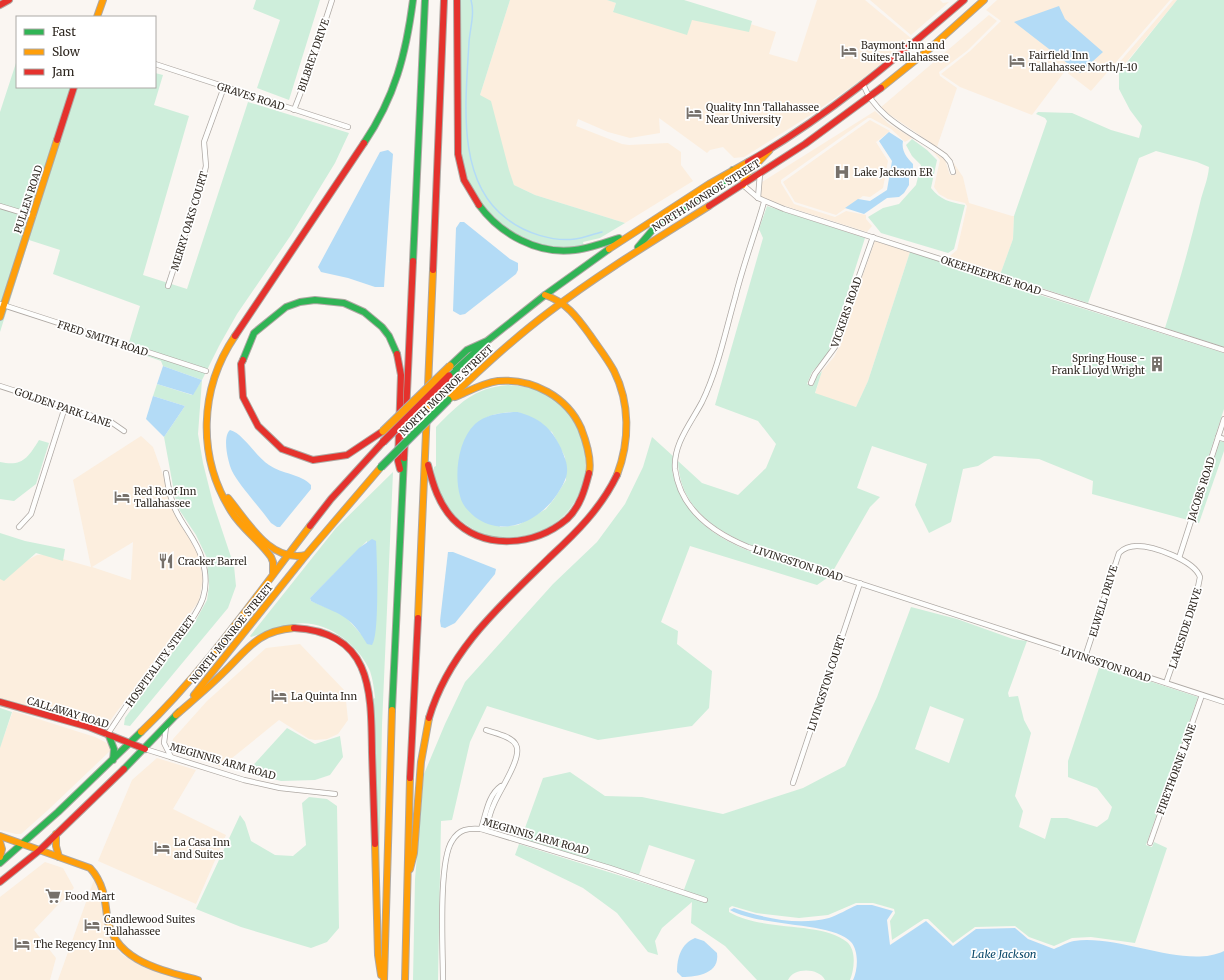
<svg xmlns="http://www.w3.org/2000/svg" width="1224" height="980" viewBox="0 0 1224 980" font-family="Merriweather,serif">
  <style>
    .built { fill: #fceede; fill-rule: evenodd }
    .green { fill: #ceeedb; fill-rule: evenodd }
    .water { fill: #b3dbf6 }
    .lines { fill: none; stroke-linecap: round; stroke-linejoin: round }
    .stream { stroke: #b3dbf6; stroke-width: 1.5 }
    .street-casing { stroke: #aea8a3; stroke-width: 6 }
    .fast-casing { stroke: #aea8a3; stroke-width: 8 }
    .slow-casing { stroke: #aea8a3; stroke-width: 8 }
    .jam-casing { stroke: #aea8a3; stroke-width: 8 }
    .street { stroke: #fefefd; stroke-width: 4.5 }
    .fast { stroke: #30b455; stroke-width: 6 }
    .slow { stroke: #ff9f0a; stroke-width: 6 }
    .jam { stroke: #e5322d; stroke-width: 6 }
    .fast-bridge-casing { stroke: #a6abb3; stroke-width: 9; stroke-linecap: butt }
    .slow-bridge-casing { stroke: #a6abb3; stroke-width: 9; stroke-linecap: butt }
    .jam-bridge-casing { stroke: #a6abb3; stroke-width: 9; stroke-linecap: butt }
    .fast-bridge { stroke: #30b455; stroke-width: 7 }
    .slow-bridge { stroke: #ff9f0a; stroke-width: 7 }
    .jam-bridge { stroke: #e5322d; stroke-width: 7 }
    .labels { text-anchor: middle; stroke-width: 3.5; stroke-linejoin: round; paint-order: stroke }
    .poi-label { font-size: 10px; fill: #2f2821; stroke: #fff; text-anchor: start }
    .street-label { font-size: 10px; fill: #2f2821; stroke: #fff }
    .water-label { font-size: 11px; font-style: italic; fill: #094768; stroke: #fff }
  </style>
  <rect width="100%" height="100%" fill="#faf6f2"/>
  <g class="built">
    <path d="M510,0H607L616,3L613,11L696,7L776,32L769,54L797,62L817,0H865L912,39L857,83L809,116L744,157L734,158L723,147L710,150L707,153L659,118L660,133L630,138L608,132L578,119L576,126L622,144L629,145L668,143L681,152V165L693,181L625,223L535,195L514,185L480,95Z"/>
    <path d="M870,0H940L943,3L949,2L911,35Z"/>
    <path d="M997,0H1170L1091,91L1065,71L1032,115L960,87L941,74L970,51L1001,21L986,10Z"/>
    <path d="M1173,0H1177L1124,65L1118,64Z"/>
    <path d="M989,15L997,21L968,50L939,72L940,76L957,88L937,147L880,108Z"/>
    <path d="M875,111L889,124L912,138L905,142L891,129L871,118H868L781,180V183L794,204L835,217L846,211L866,215V219L872,226L867,232L785,206L761,197L762,182Z"/>
    <path d="M870,120L890,131L876,142L888,161L883,188L870,197L863,196L836,215L795,202L783,182Z"/>
    <path d="M931,149L945,160L950,175H956L953,162L963,177L969,203L1012,216H1014L1013,239L1000,275L950,259V256L957,250L967,206L965,203L948,199L939,194L934,187L940,160Z"/>
    <path d="M875,241L910,252L868,381L856,407L815,394L822,371L834,357L841,343L845,325Z"/>
    <path d="M141,436L153,447L163,475L170,504L198,554L203,579L199,601L104,729L65,717H57L0,698V575L37,555L45,554L91,567L73,480ZM133,542L131,580L92,567Z"/>
    <path d="M300,644L345,691L348,720L338,734L327,739L315,740L309,739L279,720L221,767L176,752L171,747L173,739L207,701L266,648Z"/>
    <path d="M13,711L95,737L107,743L111,750L48,810L21,834H16L0,830V747Z"/>
    <path d="M157,758L196,770L173,809L226,835L196,904L98,861L132,780Z"/>
    <path d="M45,862L63,868L74,888L34,930L56,958L50,980H0V897Z"/>
    <path d="M95,877L108,934L121,954L145,968L186,980H58Z"/>
  </g>
  <g class="green">
    <path d="M256,0H320L289,100L257,88L280,20L253,9Z"/>
    <path d="M460,0H510L480,95L491,101L509,170L514,185L535,195L625,223L600,238L583,242L584,246L565,248L531,243L494,220L470,188L459,148Z"/>
    <path d="M607,0H684L752,21L749,32L692,20L687,35L613,12L616,3Z"/>
    <path d="M1177,0H1224V347L1165,328C1178,286 1190,245 1200,203C1203,190 1208,180 1209,167L1197,162L1156,151L1139,158L1088,303L1000,275L1013,239L1014,216L1047,121L1045,118L1036,114L1038,112L1072,113L1111,130L1139,138L1142,126L1130,110L1119,89V64L1125,65Z"/>
    <path d="M16,63L17,87H155V73L163,75L154,105L189,116L143,275L187,289L248,102L349,133L335,163L291,235L237,314L219,346L202,380L198,434L203,463L213,503L234,566L236,586L228,608L130,726L124,725L125,718L196,620L207,600L209,586L207,558L196,535L180,511L175,497L164,437L185,406L153,396L157,384L192,395L202,380L163,366L161,361L127,349L140,306L53,274L60,250L29,240L0,332V112Z"/>
    <path d="M912,139L927,150L937,160L931,188C940,200 950,202 965,205L954,249L948,253L881,233L868,217L883,208L899,204L916,185L921,165L912,156L906,145Z"/>
    <path d="M767,206L865,238L828,354L812,372L807,384L813,386L817,376L822,371L815,393L856,407L868,381L910,252L951,265V267L1224,353V409L1188,520L1092,494L1093,481L1039,459L994,456L978,466L963,469L951,522L929,533L915,505L927,464L872,446L857,488L880,497L870,507L833,571C776,553 680,537 678,461L702,483L738,495L766,468L776,444L758,421L715,405L763,238L759,229Z"/>
    <path d="M508,385C519,386 530,387 540,391C556,397 567,410 575,424C603,473 573,533 515,537C497,539 482,536 467,525C448,513 433,489 434,467L436,466V427C459,404 473,388 508,385ZM518,412L552,432L565,457L566,480L554,499L546,509L518,525L500,527L466,440C477,417 493,412 518,412Z"/>
    <path d="M652,437L673,456C670,469 674,482 680,494C707,549 777,559 830,576L817,585L690,546L661,622L678,631L677,644L712,671L709,708L692,726L598,740L487,706L470,742L452,820L441,821L438,980H413L415,879L424,774L445,724L465,682L553,584L597,542L625,504L643,467Z"/>
    <path d="M39,440L49,443L36,484L14,501L0,499V462C22,467 28,458 39,440Z"/>
    <path d="M1220,441L1224,442V451L1199,523L1194,522Z"/>
    <path d="M393,472L382,725L379,877L373,699L375,698C374,689 373,680 370,671C358,644 326,619 294,624C280,626 264,633 251,637L250,636L336,528ZM367,541L361,634L344,615L311,601L310,598Z"/>
    <path d="M0,533L25,541L65,549L63,561L36,553L4,581L0,579Z"/>
    <path d="M911,607L957,619L1013,639L1027,641L1008,693L1009,697L1018,696L1024,720L1031,733L1015,796L1023,811L1019,827L1045,839L1051,818H1067L1097,827L1108,819L1112,807L1097,788L1068,777V761L1100,665L1198,697L1146,845L1152,847L1154,842L1167,848L1135,943L1091,937L1072,938L1054,946L1029,937L1015,926L975,927L953,943L928,919H924L892,940L890,921L895,913L894,909L873,903H856L828,915L799,918L756,913L732,906L729,908V912C762,932 822,921 847,942C857,951 854,970 850,980H825C819,968 794,967 788,980H757L725,946L691,923L692,902L662,928L655,941L658,955L648,952L617,913L583,888L515,855L519,844L682,895L695,860L649,845L639,875L521,839L543,778L570,772L605,796L642,797L723,814L803,788L845,766L877,697ZM930,706L964,719L949,763L915,749Z"/>
    <path d="M0,708L12,712L0,748Z"/>
    <path d="M287,728L315,744L340,736L343,757L330,775L315,780L281,781L247,772Z"/>
    <path d="M309,797L327,799L337,806L339,928L327,942L311,948L241,927L196,909L240,815L245,822L251,841L275,855L293,856L306,845L302,803Z"/>
  </g>
  <g class="water">
    <path d="M1059,6L1065,19L1103,52L1080,73L1014,22Z"/>
    <path d="M889,132L903,141C901,151 907,158 913,164V168L909,176V185L904,193L899,197L887,198L864,214L845,208L858,199L870,201L887,190L892,161L879,141Z"/>
    <path d="M388,150L393,154L392,167L384,287H375L348,278L321,272L318,267L380,152Z"/>
    <path d="M460,222H464L510,259L518,263V270L516,274L465,314L460,315L453,311L456,228Z"/>
    <path d="M163,366L202,380L193,395L157,384Z"/>
    <path d="M153,396L185,406L164,437L146,419Z"/>
    <path d="M518,412C539,418 551,427 561,448C563,454 567,461 567,468C568,477 563,485 558,493C541,520 504,539 475,517C468,511 462,505 460,496C454,475 458,440 475,424C486,414 504,412 518,412Z"/>
    <path d="M230,430C243,433 256,457 269,465C282,474 301,474 311,485V489L280,527H277L271,523C261,509 239,485 232,471C228,462 222,437 230,430Z"/>
    <path d="M372,539L376,541C377,557 380,636 372,645L367,644C349,613 339,615 311,601L310,598L359,548Z"/>
    <path d="M448,552H453L496,569L495,574L455,623L445,628L441,627L440,621Z"/>
    <path d="M857,905H872L893,911L887,920L890,945L926,921L953,946L976,929L1015,928L1028,939L1054,949C1061,946 1068,942 1074,941C1120,934 1185,970 1224,951V980H853C858,970 859,951 851,942C834,922 759,927 730,910L734,908C764,918 797,926 829,918C838,915 848,909 857,905Z"/>
    <path d="M695,938L704,941L717,953C720,973 698,977 682,977L677,972C677,957 681,944 695,938Z"/>
  </g>
  <g class="lines">
    <path class="stream" d="M471,0C475,14 470,28 469,42C466,99 455,181 507,219C525,233 553,242 575,239C584,238 593,234 602,232"/>
    <defs>
      <g id="street">
        <path d="M155,64L348,127"/>
        <path d="M863,84C877,120 916,134 945,156L950,162L953,172"/>
        <path d="M294,110L309,71L332,0"/>
        <path d="M743,185L758,198L784,209L1224,350"/>
        <path d="M758,198L760,174"/>
        <path d="M764,202C755,234 743,265 735,298C725,333 718,369 702,402C691,423 673,444 675,469C680,509 714,533 748,547L1224,702"/>
        <path d="M0,206L33,216"/>
        <path d="M168,286L203,179L206,166L204,142L224,87"/>
        <path d="M0,304L206,371"/>
        <path d="M811,383L815,374L835,347L842,324L873,237"/>
        <path d="M0,386L111,422L124,431"/>
        <path d="M1218,437L1224,439"/>
        <path d="M19,527L31,514L65,407"/>
        <path d="M1179,558L1224,419"/>
        <path d="M1085,657L1119,553C1124,548 1130,546 1137,546C1153,546 1194,560 1200,577L1196,597L1166,683"/>
        <path d="M166,727L164,743L171,757"/>
        <path d="M107,735C125,708 143,680 163,655C177,637 195,620 203,598C207,585 206,572 202,559C197,541 184,528 176,511C170,499 168,486 166,473"/>
        <path d="M145,749L244,780L280,788L335,794"/>
        <path d="M793,783L860,583"/>
        <path d="M481,829C486,814 488,795 501,786"/>
        <path d="M486,830C488,821 490,812 494,804C499,791 523,757 516,745C512,736 494,733 486,730"/>
        <path d="M1150,843L1202,695"/>
        <path d="M443,980C443,951 438,862 452,841C459,829 468,828 481,829L610,868L705,900"/>
      </g>
      <g id="fast">
        <path d="M364,143C395,97 406,54 413,0"/>
        <path d="M479,205C500,234 538,255 575,250C590,248 604,243 619,238"/>
        <path d="M638,247L655,227L726,183L732,177L733,170"/>
        <path d="M413,261L425,0"/>
        <path d="M243,360L254,333L286,307L300,302L315,300L344,303L364,312L382,327L389,336L397,354"/>
        <path d="M450,366L467,350L487,341L545,295L609,249"/>
        <path d="M449,376L485,343"/>
        <path d="M392,710L404,458"/>
        <path d="M109,736L114,749L113,760"/>
        <path d="M124,769L179,712"/>
        <path d="M0,863L58,812L141,732"/>
      </g>
      <g id="slow">
        <path d="M97,17L103,0"/>
        <path d="M881,88L927,51L984,0"/>
        <path d="M743,185L746,175L769,151"/>
        <path d="M609,249L709,184L748,162"/>
        <path d="M545,295C566,302 577,317 590,335C598,347 607,358 614,371C630,403 630,441 617,475"/>
        <path d="M0,317L57,140"/>
        <path d="M235,336C199,389 197,457 231,511C242,529 259,540 271,557L273,562V573"/>
        <path d="M455,397C469,391 483,383 498,381C533,378 567,397 581,428C586,441 592,459 589,473"/>
        <path d="M448,400C481,369 513,339 549,312C600,273 655,240 709,206"/>
        <path d="M228,498C248,522 270,563 306,555L381,467"/>
        <path d="M418,618L433,270"/>
        <path d="M194,695L306,555"/>
        <path d="M176,715C192,701 209,687 224,672C248,649 257,631 294,628"/>
        <path d="M141,732C205,671 256,596 310,526"/>
        <path d="M56,834V846L59,857"/>
        <path d="M0,836L90,868C103,882 105,898 107,916C113,961 161,970 198,980"/>
        <path d="M0,842L2,849L0,857"/>
        <path d="M375,844L378,955L381,975"/>
        <path d="M410,869L414,853L421,762L429,718"/>
        <path d="M384,980L392,710"/>
        <path d="M405,980L410,778"/>
      </g>
      <g id="jam">
        <path d="M457,0L458,154L464,180L479,205"/>
        <path d="M0,5L9,0"/>
        <path d="M57,140L74,87"/>
        <path d="M748,162C827,117 895,59 964,0"/>
        <path d="M709,206L805,144L881,88"/>
        <path d="M433,270L444,0"/>
        <path d="M235,336L364,143"/>
        <path d="M397,354L401,375L398,461L400,469"/>
        <path d="M243,360L241,364L243,397L258,426L282,449L313,460L347,455L383,431"/>
        <path d="M404,458L413,261"/>
        <path d="M428,465C433,485 439,504 453,519C484,551 535,546 567,519C580,507 585,489 589,473"/>
        <path d="M310,526L331,499L383,442"/>
        <path d="M294,628C373,632 371,692 372,753C373,784 374,814 375,844"/>
        <path d="M0,702L89,727L145,749"/>
        <path d="M429,718C449,650 501,605 550,557C577,532 601,508 617,475"/>
        <path d="M410,778L418,618"/>
        <path d="M0,882L40,850L124,769"/>
      </g>
    </defs>
    <use href="#street" class="street-casing"/>
    <use href="#fast" class="fast-casing"/>
    <use href="#slow" class="slow-casing"/>
    <use href="#jam" class="jam-casing"/>
    <use href="#street" class="street"/>
    <use href="#fast" class="fast"/>
    <use href="#slow" class="slow"/>
    <use href="#jam" class="jam"/>
    <defs>
      <path id="fast-bridge" d="M381,467L448,400"/>
      <path id="slow-bridge" d="M383,431L450,366"/>
      <path id="jam-bridge" d="M383,442L449,376"/>
    </defs>
    <use href="#fast-bridge" class="fast-bridge-casing"/>
    <use href="#slow-bridge" class="slow-bridge-casing"/>
    <use href="#jam-bridge" class="jam-bridge-casing"/>
    <use href="#fast-bridge" class="fast-bridge"/>
    <use href="#slow-bridge" class="slow-bridge"/>
    <use href="#jam-bridge" class="jam-bridge"/>
  </g>
  <defs>
    <symbol id="hotel-bare" viewBox="-9 -9 18 18"><path d="M-6-4.5h1.5V1H6V5H4.5V3h-9V5H-6ZM-4 0a1.8 1.8 0 1 1 3.6 0ZM.5 0V-2.5h3Q6-2.5 6 0Z" fill="#76706a" stroke="#fff" stroke-width="2.5" paint-order="stroke"/></symbol>
    <symbol id="hospital-bare" viewBox="-9 -9 18 18"><path d="M-5-5h3v3.5h4V-5h3V5h-3V1.5h-4V5h-3Z" fill="#76706a" stroke="#fff" stroke-width="2.5" paint-order="stroke"/></symbol>
    <symbol id="building-bare" viewBox="-9 -9 18 18"><path d="M-4-6H4V6H1V3H-1V6H-4ZM-2.5-4.3h1.7v1.8h-1.7ZM.8-4.3h1.7v1.8H.8ZM-2.5-1h1.7V.8h-1.7ZM.8-1h1.7V.8H.8Z" fill="#76706a" stroke="#fff" stroke-width="2.5" paint-order="stroke"/></symbol>
    <symbol id="restaurant-bare" viewBox="-9 -9 18 18"><path d="M-5-6h1v4h1v-4h1v4h1v-4h1v5L-1.5 .5V6h-2V.5L-5-1ZM5-6V6H3V1.5H1.5Q1.5-4 5-6Z" fill="#76706a" stroke="#fff" stroke-width="2.5" paint-order="stroke"/></symbol>
    <symbol id="supermarket-bare" viewBox="-9 -9 18 18"><path d="M-6-5.5h2.5l.6 2H6L4.5 2H-2.5L-4.4-4H-6ZM-1.5 3.2a1.3 1.3 0 1 0 .1 0ZM3 3.2a1.3 1.3 0 1 0 .1 0Z" fill="#76706a" stroke="#fff" stroke-width="2.5" paint-order="stroke"/></symbol>
  </defs>
  <g fill-rule="evenodd">
    <use href="#hotel-bare" x="838" y="40" width="22" height="22"/>
    <use href="#hotel-bare" x="1006" y="50" width="22" height="22"/>
    <use href="#hotel-bare" x="683" y="102" width="22" height="22"/>
    <use href="#hospital-bare" x="831" y="161" width="22" height="22"/>
    <use href="#building-bare" x="1146" y="353" width="22" height="22"/>
    <use href="#hotel-bare" x="111" y="486" width="22" height="22"/>
    <use href="#restaurant-bare" x="155" y="550" width="22" height="22"/>
    <use href="#hotel-bare" x="268" y="685" width="22" height="22"/>
    <use href="#hotel-bare" x="151" y="837" width="22" height="22"/>
    <use href="#supermarket-bare" x="42" y="885" width="22" height="22"/>
    <use href="#hotel-bare" x="81" y="914" width="22" height="22"/>
    <use href="#hotel-bare" x="11" y="933" width="22" height="22"/>
  </g>
  <g class="labels">
    <g class="poi-label">
      <text x="861" y="49">Baymont Inn and<tspan x="861" dy="12">Suites Tallahassee</tspan></text>
      <text x="1029" y="59">Fairfield Inn<tspan x="1029" dy="12">Tallahassee North/I-10</tspan></text>
      <text x="706" y="111">Quality Inn Tallahassee<tspan x="706" dy="12">Near University</tspan></text>
      <text x="854" y="176">Lake Jackson ER</text>
      <text x="1145" y="362" text-anchor="end">Spring House -<tspan x="1145" dy="12">Frank Lloyd Wright</tspan></text>
      <text x="134" y="495">Red Roof Inn<tspan x="134" dy="12">Tallahassee</tspan></text>
      <text x="178" y="565">Cracker Barrel</text>
      <text x="291" y="700">La Quinta Inn</text>
      <text x="174" y="846">La Casa Inn<tspan x="174" dy="12">and Suites</tspan></text>
      <text x="65" y="900">Food Mart</text>
      <text x="104" y="923">Candlewood Suites<tspan x="104" dy="12">Tallahassee</tspan></text>
      <text x="34" y="948">The Regency Inn</text>
    </g>
    <g class="street-label">
      <text transform="translate(313 55) rotate(-71)" y="4">BILBREY DRIVE</text>
      <text transform="translate(251 96) rotate(18)" y="4">GRAVES ROAD</text>
      <text transform="translate(706 195) rotate(-32)" y="4">NORTH MONROE STREET</text>
      <text transform="translate(28 199) rotate(-72)" y="4">PULLEN ROAD</text>
      <text transform="translate(189 221) rotate(-73)" y="4">MERRY OAKS COURT</text>
      <text transform="translate(991 275) rotate(18)" y="4">OKEEHEEPKEE ROAD</text>
      <text transform="translate(846 312) rotate(-71)" y="4">VICKERS ROAD</text>
      <text transform="translate(103 338) rotate(18)" y="4">FRED SMITH ROAD</text>
      <text transform="translate(446 390) rotate(-44)" y="4">NORTH MONROE STREET</text>
      <text transform="translate(63 407) rotate(19)" y="4">GOLDEN PARK LANE</text>
      <text transform="translate(1201 489) rotate(-72)" y="4">JACOBS ROAD</text>
      <text transform="translate(798 563) rotate(18)" y="4">LIVINGSTON ROAD</text>
      <text transform="translate(1103 601) rotate(-73)" y="4">ELWELL DRIVE</text>
      <text transform="translate(1185 628) rotate(-72)" y="4">LAKESIDE DRIVE</text>
      <text transform="translate(231 633) rotate(-51)" y="4">NORTH MONROE STREET</text>
      <text transform="translate(160 661) rotate(-54)" y="4">HOSPITALITY STREET</text>
      <text transform="translate(1106 664) rotate(18)" y="4">LIVINGSTON ROAD</text>
      <text transform="translate(826 683) rotate(-72)" y="4">LIVINGSTON COURT</text>
      <text transform="translate(68 712) rotate(17)" y="4">CALLAWAY ROAD</text>
      <text transform="translate(223 761) rotate(16)" y="4">MEGINNIS ARM ROAD</text>
      <text transform="translate(1176 769) rotate(-70)" y="4">FIRETHORNE LANE</text>
      <text transform="translate(536 836) rotate(16)" y="4">MEGINNIS ARM ROAD</text>
    </g>
    <g class="water-label">
      <text x="1004" y="958">Lake Jackson</text>
    </g>
  </g>
  <rect x="16" y="16" width="140" height="72" fill="#ffffff" stroke="#aca9a6"/>
  <rect x="24" y="29" width="20" height="6" fill="#30b455" stroke="#aca9a6"/>
  <text x="52" y="36" font-size="12" fill="#2f2821">Fast</text>
  <rect x="24" y="49" width="20" height="6" fill="#ff9f0a" stroke="#aca9a6"/>
  <text x="52" y="56" font-size="12" fill="#2f2821">Slow</text>
  <rect x="24" y="69" width="20" height="6" fill="#e5322d" stroke="#aca9a6"/>
  <text x="52" y="76" font-size="12" fill="#2f2821">Jam</text>
</svg>
